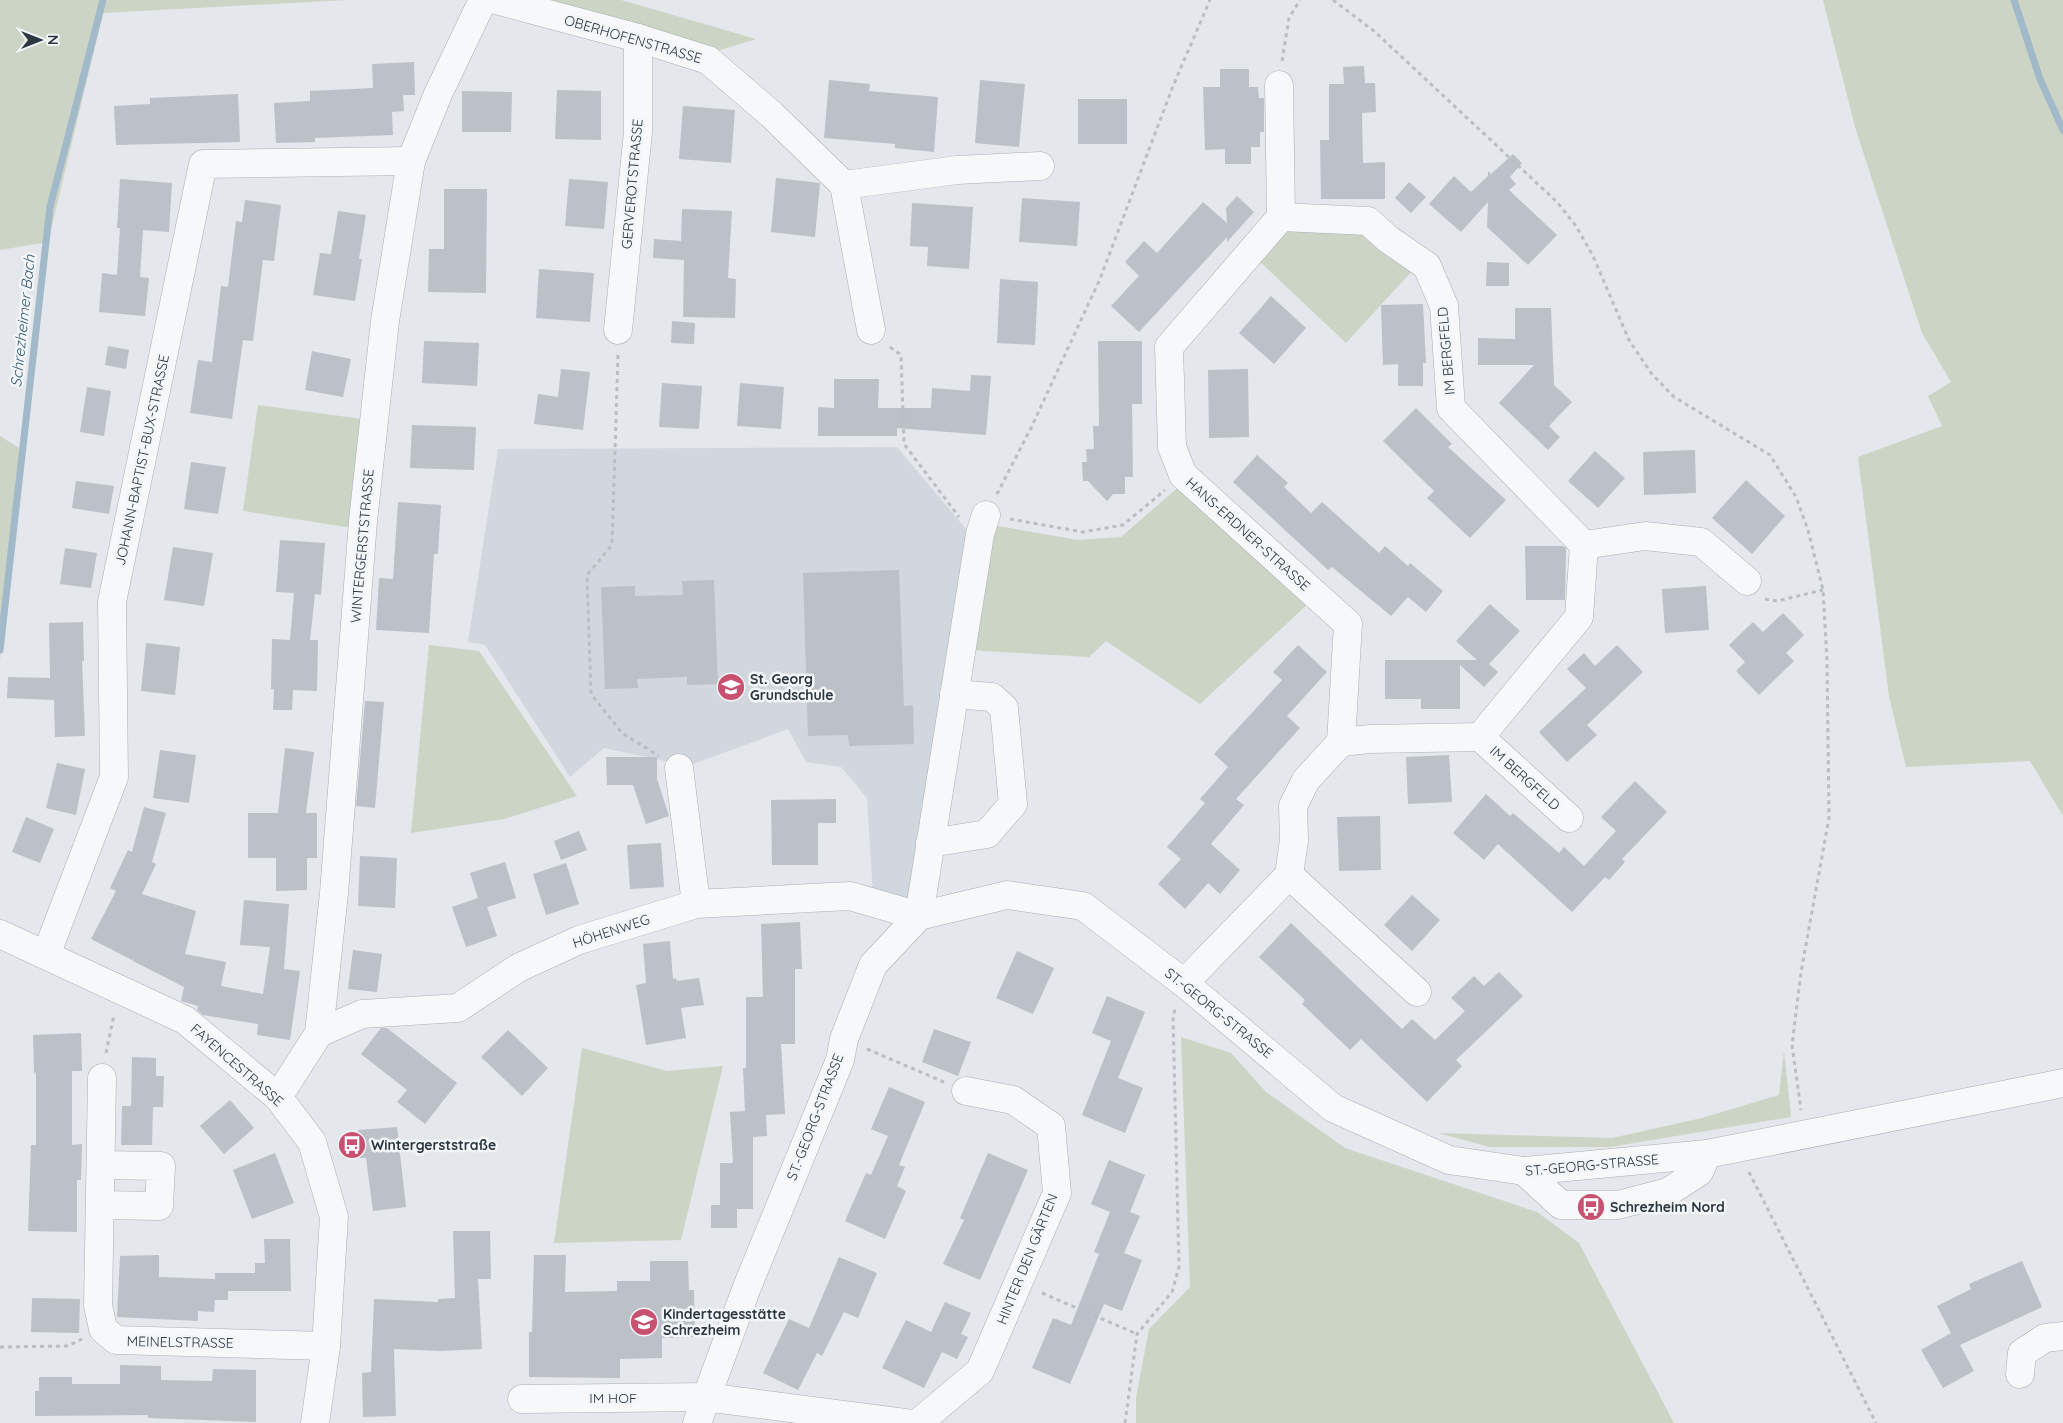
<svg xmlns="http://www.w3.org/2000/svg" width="2063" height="1423" viewBox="0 0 2063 1423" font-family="Quicksand,sans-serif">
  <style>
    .built { fill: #d2d7dd }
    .green { fill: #cbd4c5 }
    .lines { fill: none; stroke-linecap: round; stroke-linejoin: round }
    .stream { stroke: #a1b9c8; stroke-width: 7 }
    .building { fill: #bbc1c7 }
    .minor-casing { stroke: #a9afb5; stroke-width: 29 }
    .path { stroke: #b9bec2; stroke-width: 3; stroke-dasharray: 4 4; stroke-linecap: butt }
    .minor { stroke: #f6f8f9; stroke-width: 28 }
    .labels { text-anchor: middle; stroke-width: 5; stroke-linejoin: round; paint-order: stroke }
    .street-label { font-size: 14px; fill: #2c3742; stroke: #f3f6f8 }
    .poi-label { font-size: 14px; font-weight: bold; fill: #2c3742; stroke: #f3f6f8; text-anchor: start }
    .water-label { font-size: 15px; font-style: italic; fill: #385b74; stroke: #f3f6f8 }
  </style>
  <rect width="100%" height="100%" fill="#e4e7eb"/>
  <path class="built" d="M897,447L973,537L914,906L873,895L867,798L841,767L806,762L788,729L688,766L604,748L570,777L485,645L468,642L498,449Z"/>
  <g class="green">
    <path d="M0,0H347L103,13L48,242L0,250Z"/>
    <path d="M527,0H621L756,39L717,51Z"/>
    <path d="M1823,0H2063V816L2030,761L1906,767L1889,696L1858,457L1942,426L1928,396L1951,382L1922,333L1855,127Z"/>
    <path d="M1285,226L1365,229L1412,271L1346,343L1257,259Z"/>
    <path d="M258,405L362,419L353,528L243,511Z"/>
    <path d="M0,436L19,448L0,661Z"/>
    <path d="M1181,485L1309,603L1200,704L1106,641L1089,657L968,650L992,525L1078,540L1121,537Z"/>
    <path d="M429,645L479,651L577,796L504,819L411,833Z"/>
    <path d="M1181,1037L1231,1053L1266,1092L1345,1148L1537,1212L1579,1243L1674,1423H1136V1398L1149,1329L1190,1287Z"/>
    <path d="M582,1048L667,1071L723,1066L681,1240L554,1243Z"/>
    <path d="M1784,1051L1791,1117L1610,1147H1490L1438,1133L1612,1138L1702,1118L1779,1095Z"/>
  </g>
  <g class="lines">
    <g class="stream">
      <path d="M2014,0L2040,79L2063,130"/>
      <path d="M0,650L50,207L103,0"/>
    </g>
  </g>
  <g class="building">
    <path d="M414,62L415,95H403L404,111L392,112L393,135L315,138V142L276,143L274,103L310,101V91L373,88L372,64Z"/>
    <path d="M1364,66L1365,83H1375L1376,112L1362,113L1363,163L1385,162V199H1321L1320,140H1329V84H1344L1343,67Z"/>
    <path d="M1220,69H1249V87H1258L1259,98H1264V132H1260V147H1251V164H1225V149L1205,150L1203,87H1220Z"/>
    <path d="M829,80L870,84L869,91L938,97L934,152L895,148V144L824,138Z"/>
    <path d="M980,80L1025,84L1019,147L975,143Z"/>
    <path d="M557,90L601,91V140L555,139Z"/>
    <path d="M462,91L512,92L511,132H462Z"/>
    <path d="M238,94L240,142L116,145L114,106L150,104V98Z"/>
    <rect x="1078" y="99" width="49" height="45"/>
    <path d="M683,106L735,110L731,163L679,159Z"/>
    <path d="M1513,154L1522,163L1510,177L1516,184L1509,190L1557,235L1528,265L1487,227L1488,202L1461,232L1429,204L1454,176L1471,192L1488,176V171L1491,174Z"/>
    <path d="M776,178L820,183L815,237L771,232Z"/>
    <path d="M120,179L172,183L169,232L143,230L140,277L149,278L145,316L99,312L102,273L117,275L120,228H117Z"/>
    <path d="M569,179L608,182L604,229L565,226Z"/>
    <path d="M1409,182L1426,197L1411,213L1395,198Z"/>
    <path d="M444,189H487L486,293L428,292L429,249H444Z"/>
    <path d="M1237,196L1254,212L1227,242V237L1139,332L1111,306L1139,276L1125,262L1144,241L1157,253L1203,202L1227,223L1226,208Z"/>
    <path d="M1022,198L1080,202L1077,246L1019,242Z"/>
    <path d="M245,200L281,205L274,261L263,260L253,341L243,340L232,419L190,413L198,360L212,362L221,286L228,287L236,221L242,222Z"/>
    <path d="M912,203L973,207L969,269L927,266L928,247L910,246Z"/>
    <path d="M682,209L732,211L728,278L736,279L735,318L683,317L684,260L653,258L654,239L681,241Z"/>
    <path d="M338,211L366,215L359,259H362L355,301L313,295L320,253L331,254Z"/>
    <path d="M1487,262L1509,263V286H1486Z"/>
    <path d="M539,269L594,273L590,322L536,318Z"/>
    <path d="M1000,279L1038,282L1035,345L997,343Z"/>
    <path d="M1271,296L1306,328L1274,364L1239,333Z"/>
    <path d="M1423,304L1426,363H1423V386H1398V364L1383,365L1381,305Z"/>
    <path d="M1515,308H1551L1554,385L1572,402L1549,426L1560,437L1548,450L1499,403L1534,365H1478V338L1515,339Z"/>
    <path d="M672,321L695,323L694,344L671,343Z"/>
    <path d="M424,341L479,343L477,386L422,383Z"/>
    <path d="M1098,341H1142V404H1132L1133,477H1125V494H1113L1107,501L1088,481H1083L1082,462H1087L1086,449H1094L1093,426H1099Z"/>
    <path d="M108,346L129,350L126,369L105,365Z"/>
    <path d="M312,351L351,359L343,397L305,390Z"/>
    <path d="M561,369L590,372L583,430L534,424L538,394L558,397Z"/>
    <path d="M1248,369L1249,437L1209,438L1208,370Z"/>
    <path d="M971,375L991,376L986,435L897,428V436H818V407L834,408V379H879L878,408H931L932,388L970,391Z"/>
    <path d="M662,383L702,386L699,429L659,427Z"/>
    <path d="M740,383L784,387L781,429L737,426Z"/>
    <path d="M87,387L111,391L104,436L80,432Z"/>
    <path d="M1416,408L1452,444L1448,447L1506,500L1470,538L1427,498L1434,491L1383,441Z"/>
    <path d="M412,425L476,427L474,470L410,468Z"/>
    <path d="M1695,450L1696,493L1644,495L1643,452Z"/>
    <path d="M1595,451L1625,478L1598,508L1568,481Z"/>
    <path d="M1257,455L1288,483L1284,487L1311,513L1322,502L1379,553L1385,546L1408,566L1410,563L1443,591L1426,612L1408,597L1391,616L1332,567L1328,570L1233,482Z"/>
    <path d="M191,462L226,467L218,514L184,509Z"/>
    <path d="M1746,480L1785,516L1752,554L1712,518Z"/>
    <path d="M76,481L114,486L109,514L72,508Z"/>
    <path d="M398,502L441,505L438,554H434L429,633L376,630L379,578L393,579Z"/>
    <path d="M280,540L325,543L321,595L315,594L310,640H318L317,691L293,690L292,710H273L274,689H271L272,639L290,640L294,593L276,592Z"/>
    <path d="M1525,546H1563L1566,548L1565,600H1526Z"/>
    <path d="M173,547L213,553L204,606L164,600Z"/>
    <path d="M65,548L97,553L91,588L60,584Z"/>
    <path d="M899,570L904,706L913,705L914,744L849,746L848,735L808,736L803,573Z"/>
    <path d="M714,580L718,684L687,685V677L637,679L638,688L605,689L601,587L635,586V596L683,595L682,581Z"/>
    <path d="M1706,586L1709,630L1665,633L1662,589Z"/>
    <path d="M1490,604L1520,631L1489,664L1498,672L1484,687L1460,665V709H1421V699H1385V660H1477L1456,641Z"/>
    <path d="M1783,613L1804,635L1786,653L1794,661L1759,695L1736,671L1745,662L1729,645L1753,622L1763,632Z"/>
    <path d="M83,622L84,661H82L85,736L55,737L54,700L7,698L8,677L50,678L49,623Z"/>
    <path d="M146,643L180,647L175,695L141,691Z"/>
    <path d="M1298,645L1327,672L1287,716L1300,728L1236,799L1244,805L1211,844L1240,870L1220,894L1208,883L1185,909L1158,884L1181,859L1167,847L1205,803L1200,799L1228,767L1214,754L1282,680L1273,672Z"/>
    <path d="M1617,645L1643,672L1587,725L1597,735L1567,762L1539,732L1586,688L1567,669L1584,653L1595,666Z"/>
    <path d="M365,701L384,702L375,808L356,806Z"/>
    <path d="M285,748L314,752L306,813H317V858H307V890L276,891V858H248V813H278Z"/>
    <path d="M160,750L196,755L189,803L153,798Z"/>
    <path d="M1449,755L1452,802L1408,804L1406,757Z"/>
    <path d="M606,757H657V779L669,816L646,824L633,785H607Z"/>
    <path d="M57,763L85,769L76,815L46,808Z"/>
    <path d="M1635,781L1667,812L1622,859L1625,862L1609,880L1605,877L1572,912L1498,844L1484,860L1453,833L1486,794L1510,816L1513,813L1559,853L1564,847L1584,866L1616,831L1601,817Z"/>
    <path d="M836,799V823H818V865H772L771,800Z"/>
    <path d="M144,807L166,813L152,862L156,864L142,894L196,911L185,954L226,962L221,986L263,994L270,947L240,945L244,900L289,904L284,969L300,971L290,1040L257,1035L258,1024L203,1015L197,1010L198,1006L181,1001L184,987L133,961V958L132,960L91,939L116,891L110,888L128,850L132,852Z"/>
    <path d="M1380,816L1381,870L1339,871L1337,817Z"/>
    <path d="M26,817L54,829L40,863L12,852Z"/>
    <path d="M579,831L587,850L561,860L554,841Z"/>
    <path d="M661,843L664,887L630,889L627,845Z"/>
    <path d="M360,856L397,858L395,908L358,906Z"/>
    <path d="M505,862L516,898L487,907L497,936L466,947L452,907L478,898L470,873Z"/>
    <path d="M566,863L579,904L546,915L533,874Z"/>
    <path d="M1412,895L1440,920L1412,951L1384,925Z"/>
    <path d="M800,922L802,969H795V1044H781L785,1114L766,1115L767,1136L753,1137V1209H737V1228H711V1205H720V1163H733L730,1112L745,1111L743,1068H746V997H763L761,924Z"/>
    <path d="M1291,923L1402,1029L1412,1019L1435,1040L1465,1011L1451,998L1474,976L1484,986L1499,972L1523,996L1456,1060L1462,1066L1427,1102L1361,1039L1350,1050L1302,1004L1305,1000L1259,957Z"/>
    <path d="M670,941L673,979L676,978L677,981L699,978L704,1005L681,1008L686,1038L646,1045L636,985L646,983L643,944Z"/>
    <path d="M353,950L382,954L377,992L348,989Z"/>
    <path d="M1017,951L1054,968L1033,1014L996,998Z"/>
    <path d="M1107,996L1145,1012L1118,1078L1143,1088L1125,1133L1082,1115L1111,1041L1092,1033Z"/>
    <path d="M381,1028H387L457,1083L425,1124L397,1102L407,1090L361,1054Z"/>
    <path d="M934,1029L971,1042L958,1076L922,1062Z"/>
    <path d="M508,1030L548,1068L522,1096L481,1057Z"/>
    <path d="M81,1033L82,1071H72V1145L82,1144L81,1180H77V1232L28,1231L31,1145H36V1072L34,1073L33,1035Z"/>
    <path d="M132,1057L156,1058V1076H164L163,1107H153L152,1145H121L122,1106H131Z"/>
    <path d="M889,1087L925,1102L899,1165L905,1167L897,1186L906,1191L885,1239L845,1221L866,1173L871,1175L888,1136L871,1129Z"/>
    <path d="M230,1100L254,1128L224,1154L200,1126Z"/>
    <path d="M397,1127L406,1207L373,1211L366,1158H360L358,1130Z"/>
    <path d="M275,1153L294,1203L252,1219L233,1170Z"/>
    <path d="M988,1153L1028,1170L980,1280L943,1264L964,1220L960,1218Z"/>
    <path d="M1109,1160L1145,1175L1130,1212L1140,1216L1124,1253L1142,1260L1122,1311L1104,1304L1070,1384L1032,1368L1053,1318L1071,1325L1099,1254L1094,1252L1110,1212L1091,1204Z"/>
    <path d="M453,1231H490L491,1279H478L482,1349L440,1351L394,1349L396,1416L363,1417L362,1373L371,1372L374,1299L438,1302V1299L455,1298Z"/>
    <path d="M264,1239H290L291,1291H228V1300H215L214,1312L198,1311V1321L117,1317L120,1256L159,1255V1277L215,1279V1273H255V1263H265Z"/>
    <path d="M534,1255H566L565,1292L617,1291V1281H650V1261H688L689,1290H694L695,1337L662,1338V1358L620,1359V1378L529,1377V1332H532Z"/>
    <path d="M839,1257L877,1273L858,1318L844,1312L822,1356L817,1353L798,1390L763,1373L789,1319L809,1328Z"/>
    <path d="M2022,1261L2042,1307L1960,1345L1974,1371L1943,1388L1921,1350L1951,1333L1937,1306L1971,1289L1969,1284Z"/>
    <path d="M32,1298L80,1299L79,1333L31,1332Z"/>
    <path d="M945,1302L971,1313L961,1334L968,1337L957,1359L942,1352L924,1388L882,1368L906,1320L931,1332Z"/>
    <path d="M120,1365L161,1366V1380L212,1381L213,1369L256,1370V1422L148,1418V1415L35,1416V1391H39V1377H72V1384H120Z"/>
  </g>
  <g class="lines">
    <defs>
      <g id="minor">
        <path d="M496,0L638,38L708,60L771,114L844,185L871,330"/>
        <path d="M844,185L957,170L1040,166"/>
        <path d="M1281,217L1368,221L1388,239L1427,266L1444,306L1451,408L1584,545L1579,617L1480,737L1370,739L1341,742"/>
        <path d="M618,330L638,132V38"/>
        <path d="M1584,545L1645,536L1701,542L1747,581"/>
        <path d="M1480,737L1569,818"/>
        <path d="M679,768L696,904"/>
        <path d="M930,843L987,834L1013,804L1004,708L992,697L954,694"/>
        <path d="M1289,875L1417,992"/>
        <path d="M0,934L185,1020L278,1097L312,1142L334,1217L326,1346L315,1423"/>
        <path d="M46,955L114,777L112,602L203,164L411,161"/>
        <path d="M1184,983L1289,875L1294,840L1293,806L1306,780L1341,742L1348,624L1183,475L1172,447L1169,347L1281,217L1279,85"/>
        <path d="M319,1033L362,1014L458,1008L518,968L579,940L696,904L850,896L919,916L980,534L986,515"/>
        <path d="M102,1078L98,1305L103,1329L116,1340L326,1346"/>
        <path d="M278,1097L319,1033L334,893L363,521L385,321L411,161L438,94L483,0"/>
        <path d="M1524,1171L1561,1205H1618L1668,1192L1699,1172L1707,1154"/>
        <path d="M100,1205L159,1206L161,1166L101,1165"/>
        <path d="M2020,1374L2022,1353L2045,1338L2063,1336"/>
        <path d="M522,1399L705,1397L905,1423"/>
        <path d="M697,1423L747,1287L840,1060L844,1039L873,965L919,916L1007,895L1083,906L1184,983L1333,1108L1449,1160L1524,1171L1707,1154L2063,1083"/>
        <path d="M918,1423L980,1371L1057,1193L1051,1126L1013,1100L966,1091"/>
      </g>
    </defs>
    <use href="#minor" class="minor-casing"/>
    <g class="path">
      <path d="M1333,0L1374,31L1557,202L1576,226L1593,256L1629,340L1651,373L1674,397L1770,455L1796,497L1808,530L1823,590L1827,660L1829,818L1801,972L1792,1045L1801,1110"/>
      <path d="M1282,61L1289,18L1300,0"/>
      <path d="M890,347L901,355L904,444L959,517"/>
      <path d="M618,355L612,545L587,575L591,694L622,733L659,756"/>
      <path d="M997,494L1031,428L1100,279L1173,86L1210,0"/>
      <path d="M1010,519L1083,532L1123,525L1165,490"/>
      <path d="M1765,599L1777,601L1823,590"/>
      <path d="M867,1049L944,1082"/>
      <path d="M106,1053L114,1015"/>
      <path d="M1749,1172L1876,1423"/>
      <path d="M1042,1293L1137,1334"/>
      <path d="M0,1347L68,1346L82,1339"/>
      <path d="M1125,1423L1137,1334L1172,1292L1179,1267L1173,1016L1176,1007"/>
    </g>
    <use href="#minor" class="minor"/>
  </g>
  <defs>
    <symbol id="school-disc" viewBox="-11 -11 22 22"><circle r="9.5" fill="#c85172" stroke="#f3f6f8"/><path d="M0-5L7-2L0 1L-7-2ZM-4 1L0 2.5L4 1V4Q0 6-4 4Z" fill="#fff"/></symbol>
    <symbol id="bus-disc" viewBox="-11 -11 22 22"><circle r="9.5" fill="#c85172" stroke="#f3f6f8"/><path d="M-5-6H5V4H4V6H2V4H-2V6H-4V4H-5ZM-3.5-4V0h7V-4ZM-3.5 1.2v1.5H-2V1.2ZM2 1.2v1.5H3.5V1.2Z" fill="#fff"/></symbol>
  </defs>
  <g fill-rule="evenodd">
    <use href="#school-disc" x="715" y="671" width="32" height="32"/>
    <use href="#bus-disc" x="336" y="1129" width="32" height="32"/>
    <use href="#bus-disc" x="1575" y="1191" width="32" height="32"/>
    <use href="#school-disc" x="628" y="1306" width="32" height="32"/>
  </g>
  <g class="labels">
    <g class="street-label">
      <text transform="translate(633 39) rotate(16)" y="5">OBERHOFENSTRASSE</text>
      <text transform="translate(632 184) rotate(-85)" y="5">GERVEROTSTRASSE</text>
      <text transform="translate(1446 351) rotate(-95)" y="5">IM BERGFELD</text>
      <text transform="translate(142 460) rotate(-78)" y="5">JOHANN-BAPTIST-BUX-STRASSE</text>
      <text transform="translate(1248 534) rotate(42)" y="5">HANS-ERDNER-STRASSE</text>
      <text transform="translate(362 546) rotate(-85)" y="5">WINTERGERSTSTRASSE</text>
      <text transform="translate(1525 778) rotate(42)" y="5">IM BERGFELD</text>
      <text transform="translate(611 931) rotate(-18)" y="5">HÖHENWEG</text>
      <text transform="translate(1219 1013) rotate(39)" y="5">ST.-GEORG-STRASSE</text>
      <text transform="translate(237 1065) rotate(41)" y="5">FAYENCESTRASSE</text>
      <text transform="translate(815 1117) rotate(-69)" y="5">ST.-GEORG-STRASSE</text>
      <text transform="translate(1592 1165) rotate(-5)" y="5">ST.-GEORG-STRASSE</text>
      <text transform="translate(1027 1259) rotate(-68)" y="5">HINTER DEN GÄRTEN</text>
      <text transform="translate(180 1342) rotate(1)" y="5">MEINELSTRASSE</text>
      <text x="613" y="1403">IM HOF</text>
    </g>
    <g class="poi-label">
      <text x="750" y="684">St. Georg<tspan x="750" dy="16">Grundschule</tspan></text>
      <text x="371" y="1150">Wintergerststraße</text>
      <text x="1610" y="1212">Schrezheim Nord</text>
      <text x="663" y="1319">Kindertagesstätte<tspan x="663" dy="16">Schrezheim</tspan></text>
    </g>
    <g class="water-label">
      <text transform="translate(23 321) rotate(-84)" y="5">Schrezheimer Bach</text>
    </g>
  </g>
  <g transform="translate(40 40) rotate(90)" stroke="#f3f6f8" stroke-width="4" paint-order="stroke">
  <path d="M0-4L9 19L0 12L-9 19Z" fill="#2c3742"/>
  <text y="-8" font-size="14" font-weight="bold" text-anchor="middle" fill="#2c3742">N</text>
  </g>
</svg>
